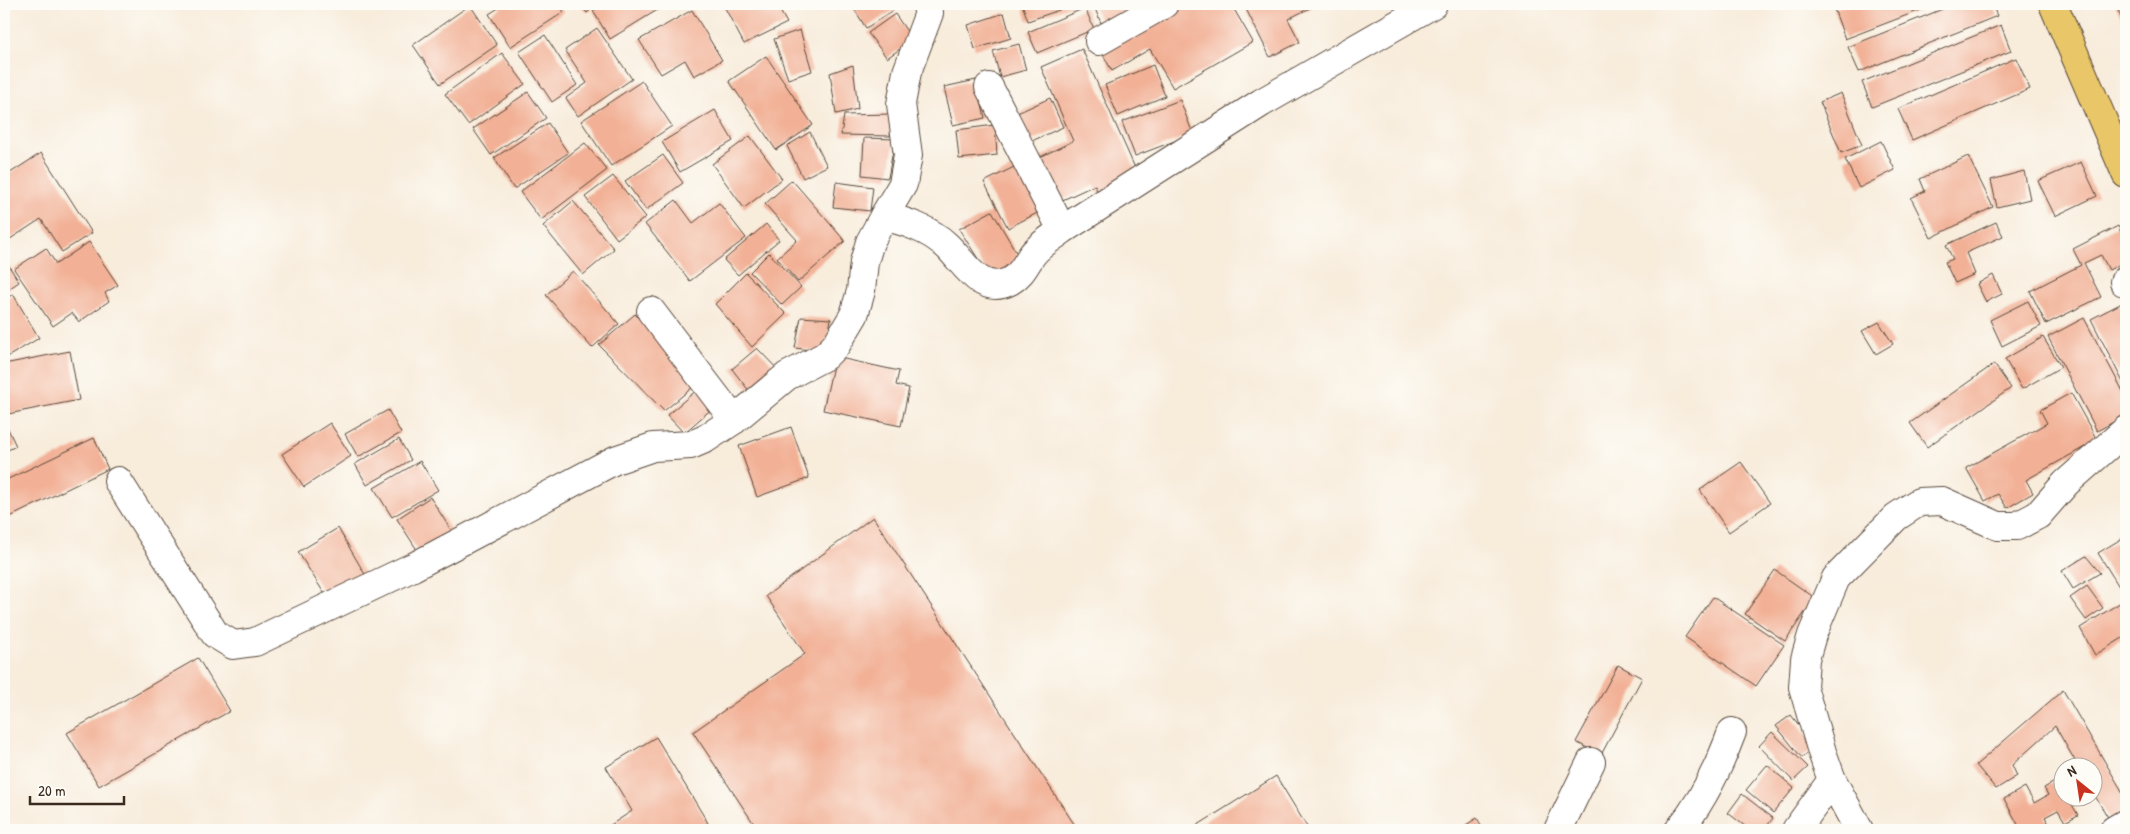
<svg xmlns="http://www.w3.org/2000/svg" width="2130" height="834" viewBox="0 0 2130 834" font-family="'Patrick Hand',sans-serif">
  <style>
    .building { fill: #f2b196 }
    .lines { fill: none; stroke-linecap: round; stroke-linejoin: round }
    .minor-casing { stroke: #57473a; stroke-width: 30 }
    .major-casing { stroke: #57473a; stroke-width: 30 }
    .minor { stroke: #fff; stroke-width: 28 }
    .major { stroke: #e9c769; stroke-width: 28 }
  </style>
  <rect width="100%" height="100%" fill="#fdfcf7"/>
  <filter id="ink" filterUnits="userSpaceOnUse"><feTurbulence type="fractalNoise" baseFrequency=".02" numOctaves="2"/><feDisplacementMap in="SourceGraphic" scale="10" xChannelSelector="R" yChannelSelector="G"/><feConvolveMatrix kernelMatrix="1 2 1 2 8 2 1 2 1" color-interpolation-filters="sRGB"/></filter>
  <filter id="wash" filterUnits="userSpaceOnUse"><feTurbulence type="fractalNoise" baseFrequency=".0096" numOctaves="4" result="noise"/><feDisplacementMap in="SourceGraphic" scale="20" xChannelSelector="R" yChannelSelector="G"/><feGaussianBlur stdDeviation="1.12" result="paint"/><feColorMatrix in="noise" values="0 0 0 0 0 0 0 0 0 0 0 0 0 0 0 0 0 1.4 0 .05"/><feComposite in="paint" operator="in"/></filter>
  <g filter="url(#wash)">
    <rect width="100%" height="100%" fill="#f8ecdb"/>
    <g id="blocks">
      <g class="building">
        <path d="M505,4H558L564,12L510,47L489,14Z"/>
        <path d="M579,4H597L587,13Z"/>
        <path d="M604,4H655L659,9L610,39L593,11Z"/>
        <path d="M732,4H776L787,23L744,44L725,8Z"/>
        <path d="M851,4H890L894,10L866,28Z"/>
        <path d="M1022,4H1076L1028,21Z"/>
        <path d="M1093,4H1147L1101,23Z"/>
        <path d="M1174,4H1231L1253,42L1173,88L1150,49L1112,71L1100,49L1137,27L1141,33L1165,19Z"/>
        <path d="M1247,4H1318L1288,19L1300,42L1270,57L1244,5Z"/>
        <path d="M1846,4H1936L1845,39L1834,9Z"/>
        <path d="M1955,4H1992L1997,16L1859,72L1848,47Z"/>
        <path d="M2115,4H2126V17L2122,19Z"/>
        <path d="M470,5L497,45L440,84L413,45Z"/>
        <path d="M1085,8L1094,29L1037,53L1028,32Z"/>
        <path d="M692,10L722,60L694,76L685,60L661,74L639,40Z"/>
        <path d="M1004,13L1011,38L975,49L968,25Z"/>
        <path d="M895,14L913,40L887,58L868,33Z"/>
        <path d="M2001,25L2011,51L1872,107L1862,82Z"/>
        <path d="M597,28L632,79L578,116L566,98L587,83L565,50Z"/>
        <path d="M800,30L812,71L788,79L774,39Z"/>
        <path d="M545,35L577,85L552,102L519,52Z"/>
        <path d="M1019,44L1026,70L1000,77L993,51Z"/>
        <path d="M1082,49L1139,177L1098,195L1095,185L1056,203L1036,159L1073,141L1041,67Z"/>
        <path d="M502,53L525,84L468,125L445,94Z"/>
        <path d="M766,56L813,125L776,150L729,81Z"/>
        <path d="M2016,58L2030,89L1912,140L1898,109Z"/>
        <path d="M853,65L858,109L836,114L830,73Z"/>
        <path d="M1153,65L1165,96L1118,116L1105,85Z"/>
        <path d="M976,80L985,118L953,125L944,87Z"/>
        <path d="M642,81L672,126L611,166L581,121Z"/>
        <path d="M528,92L546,118L491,155L473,129Z"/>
        <path d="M1841,93L1862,145L1841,153L1820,102Z"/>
        <path d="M1050,98L1063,127L1025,144L1011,116Z"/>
        <path d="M1180,100L1193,134L1135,156L1122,122Z"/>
        <path d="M715,110L733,141L680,172L662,142Z"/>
        <path d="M892,114L890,136L841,135L844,115Z"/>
        <path d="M548,123L568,153L514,189L494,158Z"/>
        <path d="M995,125L997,155L959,159L956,130Z"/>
        <path d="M810,132L827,166L803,178L787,146Z"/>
        <path d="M750,136L782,179L744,208L712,164Z"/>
        <path d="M864,138L895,139L888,178L862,175Z"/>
        <path d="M1881,141L1895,170L1859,188L1845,159Z"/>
        <path d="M585,143L607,170L541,220L520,192Z"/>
        <path d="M41,153L92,233L62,252L41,219L4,243V177Z"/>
        <path d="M663,155L683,183L646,210L625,181Z"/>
        <path d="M1968,156L1993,207L1931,238L1911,198L1925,191L1920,179Z"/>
        <path d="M1024,162L1047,208L1008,228L984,182Z"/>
        <path d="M2081,162L2097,196L2055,216L2038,181Z"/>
        <path d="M2024,171L2030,199L1997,207L1991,180Z"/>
        <path d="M613,176L646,217L617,239L585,197Z"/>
        <path d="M792,180L845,241L798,282L777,258L797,240L765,204Z"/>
        <path d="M836,182L873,187L870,211L833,207Z"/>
        <path d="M676,200L693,223L719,203L746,238L690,281L645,224Z"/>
        <path d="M573,201L614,249L583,275L543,226Z"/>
        <path d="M992,211L1022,262L991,279L959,229Z"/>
        <path d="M1996,222L2003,236L1966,253L1975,274L1955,283L1945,262L1953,259L1946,245Z"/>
        <path d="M766,224L779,240L738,275L724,260Z"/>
        <path d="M2118,226L2126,243V261L2109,270L2101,255L2084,263L2101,297L2046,324L2030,291L2081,265L2073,249Z"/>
        <path d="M89,242L118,285L105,293L109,301L79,322L72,313L53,326L14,269L46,248L56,264Z"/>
        <path d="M769,253L801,287L782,305L750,272Z"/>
        <path d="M4,258L19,282L4,292Z"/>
        <path d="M573,271L619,324L592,348L546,295Z"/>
        <path d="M746,273L786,314L752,347L715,304Z"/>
        <path d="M1993,275L2002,294L1986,302L1977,284Z"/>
        <path d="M13,294L39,338L4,359V300Z"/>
        <path d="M2028,301L2041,326L2002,346L1990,320Z"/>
        <path d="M2126,301V388L2091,319Z"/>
        <path d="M635,314L699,382L664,411L599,345Z"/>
        <path d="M801,317L831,319L825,352L795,348Z"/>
        <path d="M2084,318L2126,397V415L2097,431L2048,337Z"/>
        <path d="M1879,322L1893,344L1876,354L1862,331Z"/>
        <path d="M2043,337L2061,367L2022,389L2005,359Z"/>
        <path d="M757,348L781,373L753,396L732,369Z"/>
        <path d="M70,351L79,400L8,414L4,392V364Z"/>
        <path d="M835,357L899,371L896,385L909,388L901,426L823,410Z"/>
        <path d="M1994,364L2011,388L1927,447L1910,423Z"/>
        <path d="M698,389L715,406L684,433L667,415Z"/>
        <path d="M2071,393L2097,440L2026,480L2033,493L2007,508L1998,494L1985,501L1966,468L2047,423L2040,410Z"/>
        <path d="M388,410L401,433L358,457L345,434Z"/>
        <path d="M4,420L16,446L4,452Z"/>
        <path d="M330,423L351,456L304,487L282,454Z"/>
        <path d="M791,427L809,478L757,497L739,446Z"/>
        <path d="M94,438L108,469L4,520V481Z"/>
        <path d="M399,439L411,460L367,485L355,464Z"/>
        <path d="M420,461L438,490L392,517L374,488Z"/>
        <path d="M1741,462L1770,503L1729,532L1700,490Z"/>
        <path d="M430,497L456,538L423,559L397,519Z"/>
        <path d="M873,517L1078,830H758L693,732L805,654L766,596Z"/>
        <path d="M338,528L370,583L331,604L298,552Z"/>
        <path d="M2126,536V591L2123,593L2098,553Z"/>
        <path d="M2086,556L2100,573L2073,589L2062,571Z"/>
        <path d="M1775,570L1815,598L1785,641L1745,614Z"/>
        <path d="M2087,586L2103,608L2086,620L2070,598Z"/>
        <path d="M1713,597L1784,645L1756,686L1685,637Z"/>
        <path d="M2126,599V636L2095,655L2080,628Z"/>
        <path d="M198,658L230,711L99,786L67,733Z"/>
        <path d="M1618,665L1642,678L1601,755L1576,742Z"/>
        <path d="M2063,690L2126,798V815L2112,824L2092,791V766H2078L2055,726L2012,765L2017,776L1996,789L1976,765Z"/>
        <path d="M1791,715L1815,746L1802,758L1776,726Z"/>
        <path d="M1772,732L1808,767L1793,781L1759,746Z"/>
        <path d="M656,737L708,823L695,830H607L606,828L632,811L606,767Z"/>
        <path d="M1767,765L1794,788L1773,813L1746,790Z"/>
        <path d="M1276,776L1309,830H1190Z"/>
        <path d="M2058,780L2062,788V796H2067L2078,815L2065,822L2058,810L2045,817L2052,829L2049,830H2021L2004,799L2025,787L2034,803L2048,795L2044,788Z"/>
        <path d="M1742,794L1773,818L1764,830H1750L1728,813Z"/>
        <path d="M1477,818L1484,830H1458Z"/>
      </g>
    </g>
  </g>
  <g filter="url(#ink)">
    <use href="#blocks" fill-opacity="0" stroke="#57473a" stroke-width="1"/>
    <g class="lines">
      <defs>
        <g id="minor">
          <path d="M1099,41L1164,4"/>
          <path d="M989,87L1062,230"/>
          <path d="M884,216L903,184L908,155L901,104L907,72L929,13L926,4"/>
          <path d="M2124,282L2126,280"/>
          <path d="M651,311L734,420"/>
          <path d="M118,481L215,634L233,645L255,642L413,567L615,460L653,447L691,445L705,439L734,420L787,376L825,356L836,345L854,315L861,291L864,262L870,242L884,216C906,222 929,229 946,245C963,260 980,297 1010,281C1022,274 1025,265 1032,255C1039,245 1052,238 1062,230L1261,103L1433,4"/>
          <path d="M1832,780L1859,830"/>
          <path d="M1558,830L1591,762"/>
          <path d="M1679,830C1703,801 1719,767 1732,732"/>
          <path d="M1796,830L1832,780L1822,752L1803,687L1805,659L1812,635L1836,578L1896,517L1919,502L1942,501L1998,526H2017L2038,515L2066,483L2126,430"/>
          <path d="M2114,830L2126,823"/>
        </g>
        <path id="major" d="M2053,4L2126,174"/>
      </defs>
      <use href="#minor" class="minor-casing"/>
      <use href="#major" class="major-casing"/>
      <use href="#minor" class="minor"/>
      <use href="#major" class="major"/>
    </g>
  </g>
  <rect width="2130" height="834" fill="none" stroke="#fdfcf7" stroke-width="20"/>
  <g transform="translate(2078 782) rotate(330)"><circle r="24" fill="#fdfcf7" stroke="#afa8a0"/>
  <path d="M0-4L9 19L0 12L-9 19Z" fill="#c8321e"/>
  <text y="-8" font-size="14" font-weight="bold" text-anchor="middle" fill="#3b2a1e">N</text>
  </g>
  <path d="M30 796v8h94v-8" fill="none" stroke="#3b2a1e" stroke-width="2.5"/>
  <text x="38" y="796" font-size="15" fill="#3b2a1e" stroke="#fdfcf7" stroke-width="4" paint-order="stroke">20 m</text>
</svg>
